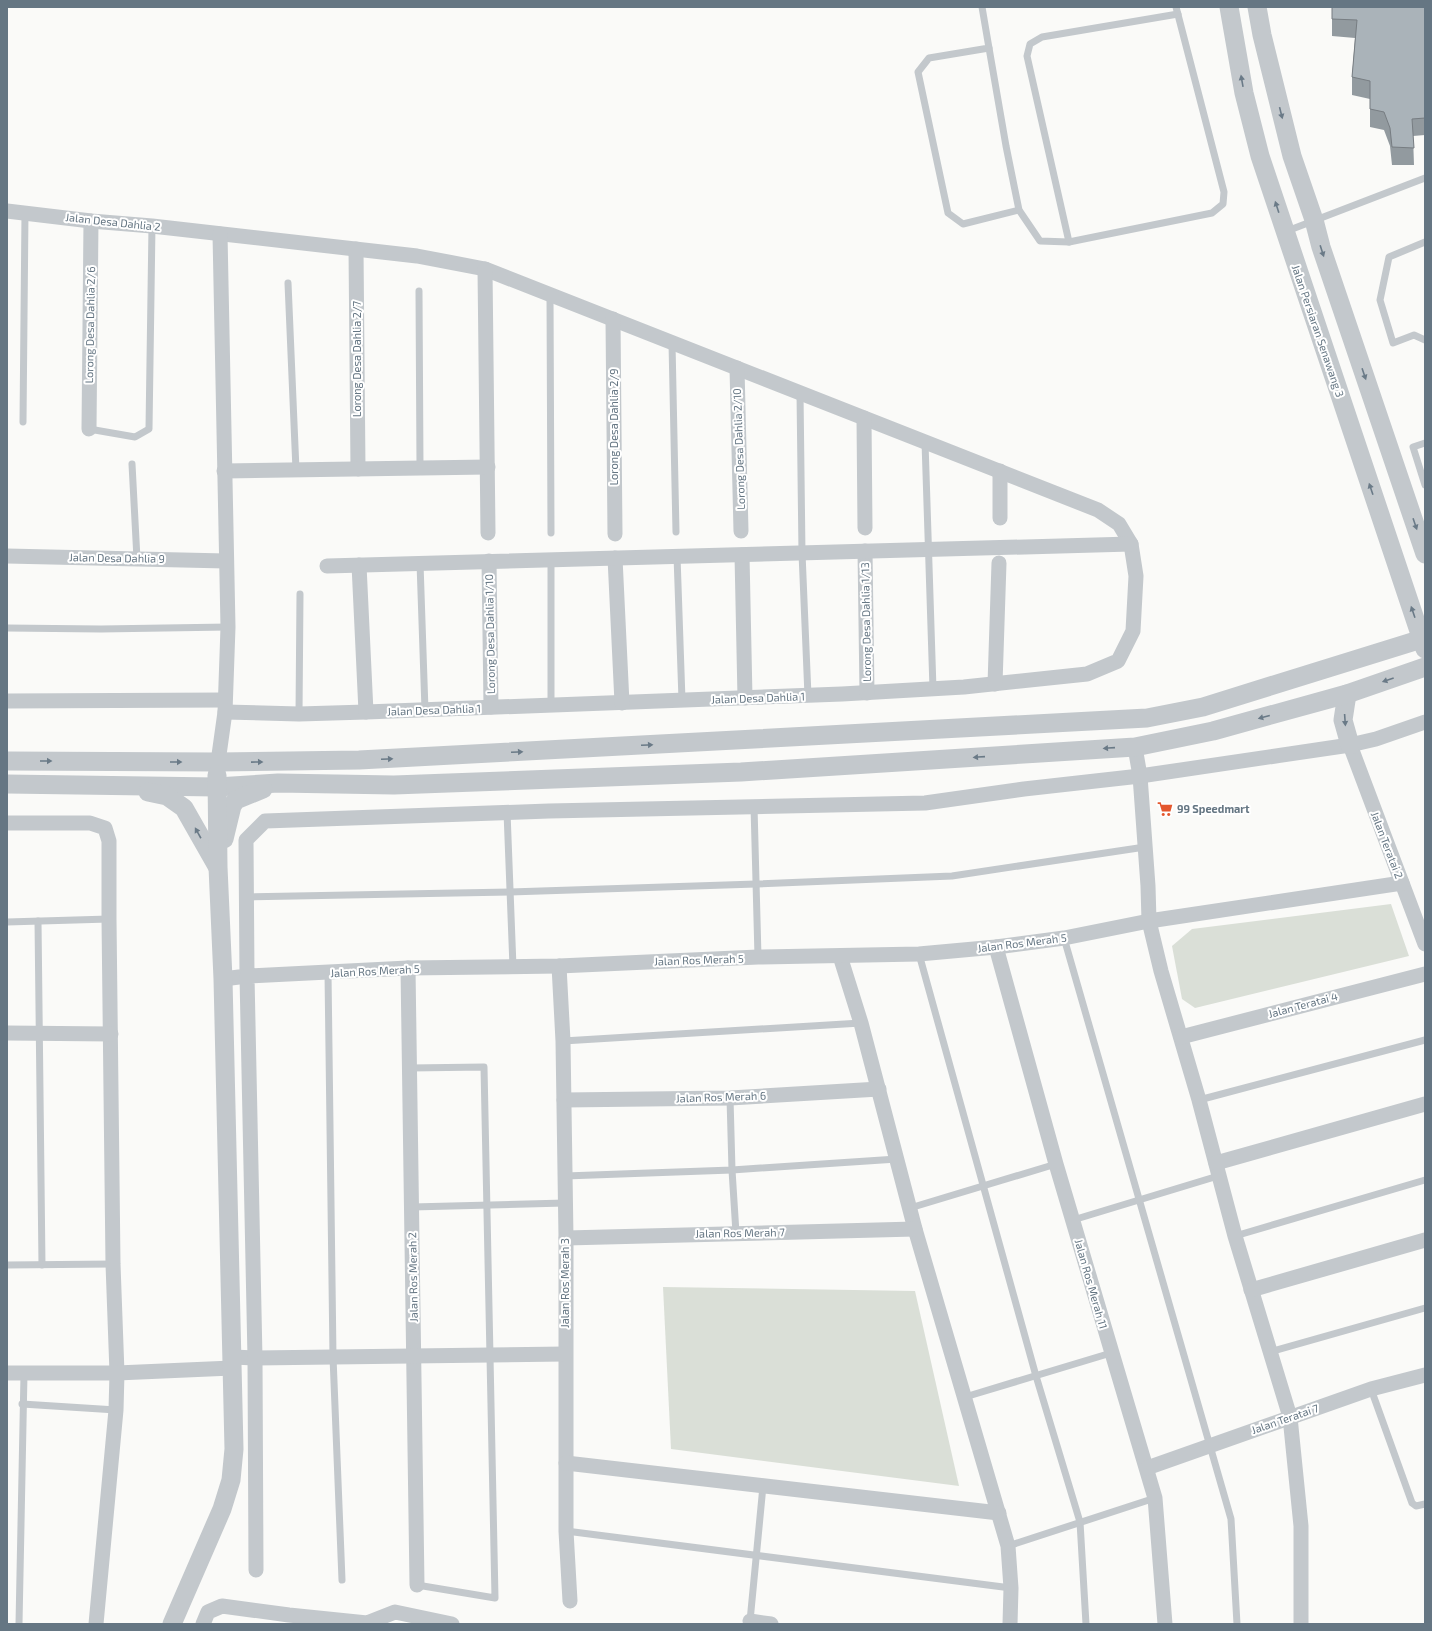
<svg xmlns="http://www.w3.org/2000/svg" width="1432" height="1631" viewBox="0 0 1432 1631" font-family="'Exo 2',sans-serif">
  <style>
    .green { fill: #dadfd7 }
    .lines { fill: none; stroke-linecap: round; stroke-linejoin: round }
    .service { stroke: #c3c8cc; stroke-width: 7 }
    .minor { stroke: #c3c8cc; stroke-width: 15 }
    .tertiary { stroke: #c3c8cc; stroke-width: 19 }
    .wall { fill: #929a9f }
    .building { fill: #aab3b9; stroke: #777d82 }
    .oneway { fill: #6a7a87 }
    .labels { text-anchor: middle; stroke-width: 4; stroke-linejoin: round; paint-order: stroke }
    .street-label { font-size: 11px; fill: #657683; stroke: #fff }
    .poi-label { font-size: 11px; font-weight: bold; fill: #657683; stroke: #fff; text-anchor: start }
  </style>
  <rect width="100%" height="100%" fill="#fafaf8"/>
  <g class="green">
    <path d="M1391,904L1409,956L1195,1008L1182,999L1172,946L1192,929Z"/>
    <path d="M663,1287L915,1291L959,1486L671,1449Z"/>
  </g>
  <g class="lines">
    <g class="service">
      <path d="M982,7L989,48L929,58L918,72L948,213L963,224L1019,210"/>
      <path d="M989,48L1006,146L1019,210L1040,241L1069,242L1212,213L1223,204L1224,192L1176,7"/>
      <path d="M1287,231L1425,178"/>
      <path d="M1069,242L1027,56L1030,44L1042,37L1178,14"/>
      <path d="M1425,242L1389,257L1380,300L1393,343L1414,335L1425,340"/>
      <path d="M288,283L296,470"/>
      <path d="M419,291L420,468"/>
      <path d="M550,294L551,533"/>
      <path d="M672,343L676,532"/>
      <path d="M800,393L802,553L808,696"/>
      <path d="M23,422L25,213"/>
      <path d="M89,429L135,437L149,429L152,226"/>
      <path d="M925,442L933,689"/>
      <path d="M1425,443L1413,447L1425,485"/>
      <path d="M132,464L137,559"/>
      <path d="M677,556L682,700"/>
      <path d="M551,560V705"/>
      <path d="M420,563L425,710"/>
      <path d="M7,628L101,629L228,627"/>
      <path d="M299,714L300,594"/>
      <path d="M754,806L758,957"/>
      <path d="M507,812L513,967"/>
      <path d="M247,897L510,892L756,884L952,876L1145,847"/>
      <path d="M38,921L42,1265"/>
      <path d="M7,922L109,919"/>
      <path d="M1064,938L1231,1519L1237,1624"/>
      <path d="M919,954L1036,1376L1080,1522L1086,1624"/>
      <path d="M328,973L333,1357L342,1580"/>
      <path d="M563,1041L861,1023"/>
      <path d="M410,1068L484,1067L495,1598L417,1585"/>
      <path d="M730,1098L732,1170L736,1233"/>
      <path d="M1199,1100L1425,1040"/>
      <path d="M565,1176L732,1170L897,1159"/>
      <path d="M412,1207L565,1203"/>
      <path d="M910,1208L1056,1164"/>
      <path d="M1073,1220L1218,1176"/>
      <path d="M1235,1236L1425,1180"/>
      <path d="M7,1265L113,1264"/>
      <path d="M1270,1352L1425,1308"/>
      <path d="M1371,1389L1412,1503L1416,1506L1425,1504"/>
      <path d="M965,1397L1111,1353"/>
      <path d="M22,1404L116,1410"/>
      <path d="M566,1531L1011,1588"/>
      <path d="M1008,1546L1155,1498"/>
      <path d="M750,1621L763,1486"/>
      <path d="M19,1624L24,1374"/>
    </g>
    <g class="minor">
      <path d="M7,211L91,221L152,226L417,256L485,269L1098,510L1119,524L1131,544L1136,576L1133,631L1118,661L1087,674L964,687L842,694L366,712L299,714L225,712"/>
      <path d="M356,249L358,469"/>
      <path d="M485,269L488,533"/>
      <path d="M613,319L615,534"/>
      <path d="M737,368L741,531"/>
      <path d="M864,418L865,528"/>
      <path d="M89,429L91,221"/>
      <path d="M224,471L488,467"/>
      <path d="M1000,471V518"/>
      <path d="M865,551L867,693"/>
      <path d="M742,555L745,698"/>
      <path d="M7,556L226,561"/>
      <path d="M615,558L622,703"/>
      <path d="M489,561L491,707"/>
      <path d="M359,565L366,712"/>
      <path d="M327,566L1131,544"/>
      <path d="M995,684L999,563"/>
      <path d="M7,701L224,700"/>
      <path d="M1350,745L1425,944"/>
      <path d="M1135,747L1140,776L1148,886L1149,921L1161,971L1199,1100L1235,1236L1290,1417L1301,1526V1624"/>
      <path d="M218,762L225,712L228,627L220,234"/>
      <path d="M7,823H90L105,828L109,841V919L113,1264L117,1373L116,1410L96,1624"/>
      <path d="M996,947L1056,1164L1155,1498L1165,1624"/>
      <path d="M840,956L861,1023L915,1229L1008,1546L1011,1588L1010,1624"/>
      <path d="M559,966L563,1041L566,1238V1531L570,1601"/>
      <path d="M408,968L417,1585"/>
      <path d="M223,979L247,976L246,840L265,821L549,811L925,803L1024,789L1140,776L1350,745L1376,739L1425,722"/>
      <path d="M7,1033L111,1034"/>
      <path d="M1181,1037L1425,974"/>
      <path d="M564,1100L730,1098L879,1089"/>
      <path d="M1216,1163L1425,1104"/>
      <path d="M566,1238L915,1229"/>
      <path d="M1251,1290L1425,1240"/>
      <path d="M233,1357L255,1358L565,1354"/>
      <path d="M7,1373H117L232,1368"/>
      <path d="M566,1463L999,1513"/>
      <path d="M1147,1468L1371,1389L1425,1375"/>
      <path d="M256,1570L255,1358L247,976L408,968L559,966L758,957L919,954L996,947L1064,938L1149,921L1402,883"/>
      <path d="M750,1621L771,1624"/>
      <path d="M203,1624L208,1612L222,1606L289,1615L367,1623L395,1612L452,1624"/>
    </g>
    <g class="tertiary">
      <path d="M1229,7L1244,93L1260,156L1425,649"/>
      <path d="M1257,7L1262,35L1292,156L1314,220L1321,247L1425,554"/>
      <path d="M1347,694L1343,720L1350,745"/>
      <path d="M7,761L218,762L359,760L1147,718L1203,707L1425,638"/>
      <path d="M7,784L217,787L278,783L394,785L741,772L1135,747L1213,731L1347,694L1425,667"/>
      <path d="M148,792L167,796L184,808L217,866"/>
      <path d="M224,839L232,806L236,800L263,789"/>
      <path d="M172,1624L222,1509L231,1480L234,1449L223,979L218,867L217,775"/>
    </g>
  </g>
  <path class="wall" d="M1332,7H1425V135L1413,136L1414,165H1392L1390,146L1384,130L1370,127V99L1352,95V77L1355,38L1332,36Z"/>
  <path class="building" d="M1332,7H1425V118L1412,119L1414,148L1392,147L1390,128L1384,112L1370,109V81L1352,77L1357,20L1332,19Z"/>
  <defs><path id="oneway-solid" d="M-6-.8H1V-3.2L6.5 0L1 3.2V.8H-6Z"/></defs>
  <g class="oneway">
    <use href="#oneway-solid" transform="translate(1242 81) rotate(-100)"/>
    <use href="#oneway-solid" transform="translate(1281 113) rotate(76)"/>
    <use href="#oneway-solid" transform="translate(1277 207) rotate(-108)"/>
    <use href="#oneway-solid" transform="translate(1322 251) rotate(72)"/>
    <use href="#oneway-solid" transform="translate(1364 374) rotate(71)"/>
    <use href="#oneway-solid" transform="translate(1371 489) rotate(-109)"/>
    <use href="#oneway-solid" transform="translate(1415 524) rotate(71)"/>
    <use href="#oneway-solid" transform="translate(1413 612) rotate(-109)"/>
    <use href="#oneway-solid" transform="translate(1388 680) rotate(161)"/>
    <use href="#oneway-solid" transform="translate(1264 717) rotate(165)"/>
    <use href="#oneway-solid" transform="translate(1345 720) rotate(86)"/>
    <use href="#oneway-solid" transform="translate(647 745) rotate(-3)"/>
    <use href="#oneway-solid" transform="translate(1109 748) rotate(176)"/>
    <use href="#oneway-solid" transform="translate(517 752) rotate(-3)"/>
    <use href="#oneway-solid" transform="translate(979 757) rotate(176)"/>
    <use href="#oneway-solid" transform="translate(387 759) rotate(-3)"/>
    <use href="#oneway-solid" transform="translate(46 761)"/>
    <use href="#oneway-solid" transform="translate(176 762)"/>
    <use href="#oneway-solid" transform="translate(257 762) rotate(-1)"/>
    <use href="#oneway-solid" transform="translate(198 833) rotate(-119)"/>
  </g>
  <defs>
    <symbol id="supermarket-bare" viewBox="-9 -9 18 18"><path d="M-6-5.5h2.5l.6 2H6L4.5 2H-2.5L-4.4-4H-6ZM-1.5 3.2a1.3 1.3 0 1 0 .1 0ZM3 3.2a1.3 1.3 0 1 0 .1 0Z" fill="#e4572e" stroke="#fff" stroke-width="2.5" paint-order="stroke"/></symbol>
  </defs>
  <g fill-rule="evenodd">
    <use href="#supermarket-bare" x="1154" y="798" width="22" height="22"/>
  </g>
  <g class="labels">
    <g class="street-label">
      <text transform="translate(113 222) rotate(6)" y="4">Jalan Desa Dahlia 2</text>
      <text transform="translate(90 325) rotate(-89)" y="4">Lorong Desa Dahlia 2/6</text>
      <text transform="translate(1318 331) rotate(71)" y="4">Jalan Persiaran Senawang 3</text>
      <text transform="translate(357 359) rotate(-90)" y="4">Lorong Desa Dahlia 2/7</text>
      <text transform="translate(614 427) rotate(-90)" y="4">Lorong Desa Dahlia 2/9</text>
      <text transform="translate(739 449) rotate(-92)" y="4">Lorong Desa Dahlia 2/10</text>
      <text transform="translate(117 558) rotate(1)" y="4">Jalan Desa Dahlia 9</text>
      <text transform="translate(866 622) rotate(-91)" y="4">Lorong Desa Dahlia 1/13</text>
      <text transform="translate(490 634) rotate(-91)" y="4">Lorong Desa Dahlia 1/10</text>
      <text transform="translate(758 698) rotate(-2)" y="4">Jalan Desa Dahlia 1</text>
      <text transform="translate(434 710) rotate(-2)" y="4">Jalan Desa Dahlia 1</text>
      <text transform="translate(1387 845) rotate(69)" y="4">Jalan Teratai 2</text>
      <text transform="translate(1022 943) rotate(-7)" y="4">Jalan Ros Merah 5</text>
      <text transform="translate(699 960) rotate(-2)" y="4">Jalan Ros Merah 5</text>
      <text transform="translate(375 971) rotate(-3)" y="4">Jalan Ros Merah 5</text>
      <text transform="translate(1303 1005) rotate(-15)" y="4">Jalan Teratai 4</text>
      <text transform="translate(721 1097) rotate(-2)" y="4">Jalan Ros Merah 6</text>
      <text transform="translate(740 1233) rotate(-1)" y="4">Jalan Ros Merah 7</text>
      <text transform="translate(413 1277) rotate(-91)" y="4">Jalan Ros Merah 2</text>
      <text transform="translate(565 1283) rotate(-90)" y="4">Jalan Ros Merah 3</text>
      <text transform="translate(1091 1284) rotate(74)" y="4">Jalan Ros Merah 11</text>
      <text transform="translate(1285 1419) rotate(-19)" y="4">Jalan Teratai 7</text>
    </g>
    <g class="poi-label">
      <text x="1177" y="813">99 Speedmart</text>
    </g>
  </g>
  <rect width="1432" height="1631" fill="none" stroke="#657683" stroke-width="16"/>
</svg>
